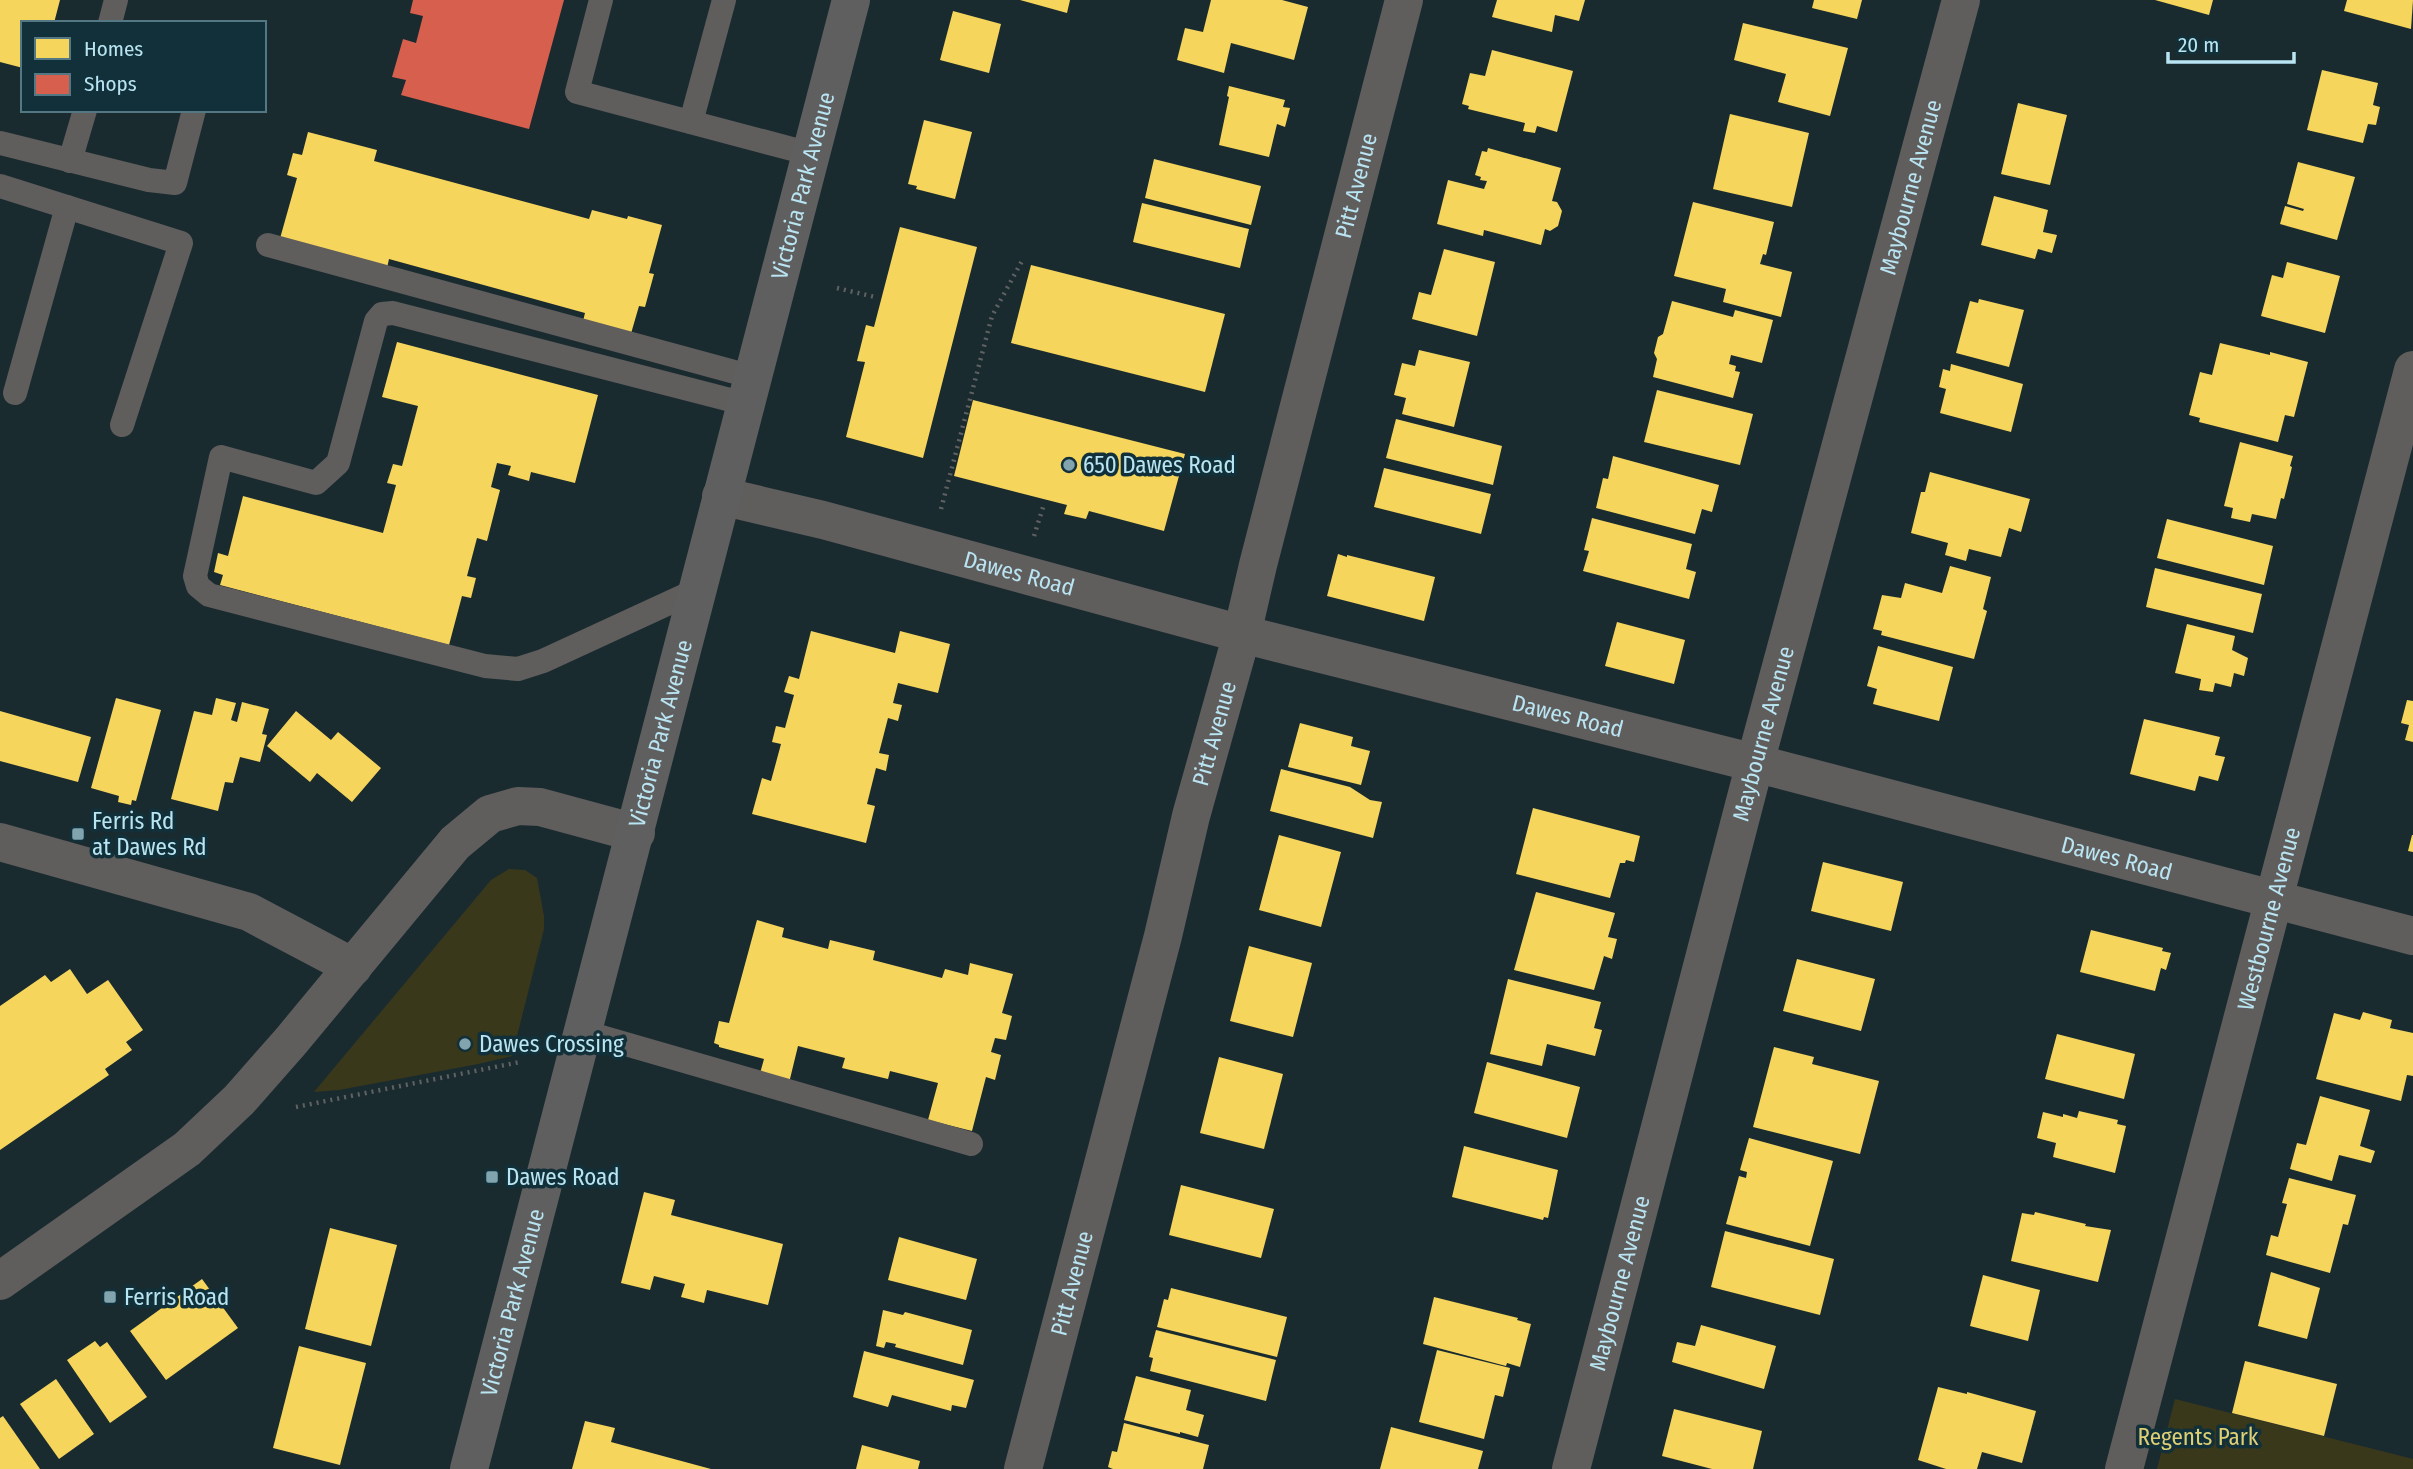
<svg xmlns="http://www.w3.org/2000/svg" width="2413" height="1469" viewBox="0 0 2413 1469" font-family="'Fira Sans Condensed',sans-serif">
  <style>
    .green { fill: #3a381b }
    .homes { fill: #f6d55c }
    .shops { fill: #d6604d }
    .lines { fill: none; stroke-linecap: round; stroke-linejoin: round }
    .path { stroke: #606162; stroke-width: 4.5; stroke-dasharray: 2 5; stroke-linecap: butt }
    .service { stroke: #605d5d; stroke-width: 24 }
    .minor { stroke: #605d5d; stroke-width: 38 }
    .tertiary { stroke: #605d5d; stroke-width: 38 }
    .secondary { stroke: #605f5f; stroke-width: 38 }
    .poi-dot { fill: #81a4af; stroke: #113039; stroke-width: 2.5 }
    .labels { text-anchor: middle; stroke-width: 7; stroke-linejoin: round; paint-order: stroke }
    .street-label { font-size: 23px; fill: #b9e5f3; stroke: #113039 }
    .poi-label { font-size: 23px; fill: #b9e5f3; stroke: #113039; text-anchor: start }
    .park-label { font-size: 23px; fill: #decf75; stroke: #113039 }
  </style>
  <rect width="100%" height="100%" fill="#1a2b30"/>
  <g class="green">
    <path d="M509,869L525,870L537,878L544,916V929L512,1056L478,1064L339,1090L314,1092L491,880Z"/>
    <path d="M2175,1399L2413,1459V1469H2157Z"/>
  </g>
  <g class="homes">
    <path d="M0,0H60L54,23H23V68L0,62Z"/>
    <path d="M1020,0H1070L1067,13Z"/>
    <path d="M1211,0H1282L1308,7L1294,60L1231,43L1224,73L1177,60L1185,28L1203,32Z"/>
    <path d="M1497,0H1585L1579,21L1555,15L1552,32L1492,17Z"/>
    <path d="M1814,0H1862L1857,19L1812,8Z"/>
    <path d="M2155,0H2213L2209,15Z"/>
    <path d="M2347,0H2413L2411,29L2344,11Z"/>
    <path d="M953,11L1001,24L989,73L940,60Z"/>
    <path d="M1743,23L1848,48L1830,116L1778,102L1786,74L1734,60Z"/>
    <path d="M1492,50L1573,71L1557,132L1537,126L1535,133L1523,131L1525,123L1468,109L1469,106L1462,104L1470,73L1485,76Z"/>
    <path d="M2322,70L2378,83L2373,105L2380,107L2376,125L2368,124L2363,143L2307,130Z"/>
    <path d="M1229,86L1285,100L1283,107L1290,108L1285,127L1277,124L1269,157L1219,145L1229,97L1227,96Z"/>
    <path d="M2018,103L2067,115L2050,185L2001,174Z"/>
    <path d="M1730,114L1809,133L1792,207L1713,189Z"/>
    <path d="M924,120L972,132L955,199L916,189L917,186L908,184Z"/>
    <path d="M308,132L377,150L374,161L589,219L592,210L627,219L628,216L662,225L649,273L654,274L645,307L639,306L630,337L582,325L585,313L389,259L387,268L279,242L297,178L287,175L293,153L302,155Z"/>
    <path d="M1488,148L1561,168L1552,201L1557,202L1562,211L1558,226L1550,231L1545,229L1541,245L1484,230L1483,236L1437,224L1448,180L1484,189L1487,181L1480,180L1481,177L1475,175L1482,151L1487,152Z"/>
    <path d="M1154,159L1261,186L1251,225L1145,198Z"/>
    <path d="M2298,162L2355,177L2337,240L2280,224L2285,206L2303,211L2304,209L2287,204Z"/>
    <path d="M1994,196L2048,210L2043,232L2057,235L2052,253L2038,249L2035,259L1981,245Z"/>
    <path d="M1693,202L1774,222L1766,255L1763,254L1760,264L1792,272L1781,317L1723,302L1726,289L1674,276Z"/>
    <path d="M1142,203L1249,229L1240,268L1133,242Z"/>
    <path d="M900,227L977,247L923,458L846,437L865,362L857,361L866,325L874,327Z"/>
    <path d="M1444,249L1495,262L1477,336L1412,319L1419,292L1431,295Z"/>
    <path d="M2287,262L2340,276L2325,333L2261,316L2272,275L2283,278Z"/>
    <path d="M1031,265L1225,314L1205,392L1011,343Z"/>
    <path d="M1979,299L2024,310L2009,367L1956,353L1970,301L1978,303Z"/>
    <path d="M1672,301L1733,317L1735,310L1773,320L1762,363L1731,355L1729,364L1736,366L1735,371L1740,372L1733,398L1653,377L1657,359L1654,353L1658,337L1663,334Z"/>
    <path d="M397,342L598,395L575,483L531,472L529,481L508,475L511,466L497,463L491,487L500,490L487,541L477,538L467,576L476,578L471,598L462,596L449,645L220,585L223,575L214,572L218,553L228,556L243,496L383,533L396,485L387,483L393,464L402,466L418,406L382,397Z"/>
    <path d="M2220,343L2270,355V352L2308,362L2294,417L2285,415L2278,442L2199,422L2200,418L2189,415L2200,372L2212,375Z"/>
    <path d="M1419,350L1470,362L1454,427L1402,414L1406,398L1394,395L1402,363L1415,366Z"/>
    <path d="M1951,364L2023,384L2011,432L1940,413L1946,389L1939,387L1943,369L1950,371Z"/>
    <path d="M1657,390L1753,414L1740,465L1644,442Z"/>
    <path d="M973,400L1185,454L1164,531L1089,511L1086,519L1064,514L1067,505L954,476Z"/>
    <path d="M1396,419L1502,446L1493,485L1386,458Z"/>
    <path d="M2240,442L2293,456L2290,466L2292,467L2284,499L2281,498L2276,519L2252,514L2250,522L2231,518L2233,508L2224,506Z"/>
    <path d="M1613,456L1719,485L1712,512L1702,509L1695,534L1596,508L1603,478L1608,479Z"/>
    <path d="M1384,468L1491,494L1481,534L1374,507Z"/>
    <path d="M1930,472L2030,499L2021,532L2009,528L2001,557L1969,549L1966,561L1945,555L1948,543L1911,533L1921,492H1925Z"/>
    <path d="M1592,518L1692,544L1686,569L1696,572L1689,599L1583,571L1589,551L1584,550Z"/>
    <path d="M2167,519L2273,546L2264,585L2157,558Z"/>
    <path d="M1338,554L1347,557V555L1435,577L1424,621L1327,596Z"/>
    <path d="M1950,566L1991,577L1983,609L1987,611L1974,659L1881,635L1882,631L1873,629L1882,595L1901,598L1905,583L1942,593Z"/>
    <path d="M2155,568L2262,594L2253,633L2146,607Z"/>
    <path d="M1617,622L1685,640L1674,684L1605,666Z"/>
    <path d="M2187,624L2235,636L2232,650L2248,658L2244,676L2234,673L2231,687L2215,683L2213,692L2199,690L2201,679L2175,673Z"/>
    <path d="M811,631L895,653L900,631L950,644L938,693L898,683L893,703L902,705L898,721L888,718L879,753L889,755L886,771L876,768L867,804L875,806L866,843L752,814L762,778L771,781L781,744L772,742L776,726L785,728L794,695L784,692L789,676L799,679Z"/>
    <path d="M1878,646L1953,667L1939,721L1873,704L1877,689L1867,686Z"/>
    <path d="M116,698L161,710L136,801L132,800L131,805L118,802L119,796L91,788Z"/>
    <path d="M216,698L236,703L231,720L237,722L242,702L269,709L262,734L267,735L260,762L240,757L233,783L225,782L218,811L171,799L194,711L212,715Z"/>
    <path d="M2407,700L2413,701V742L2405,740L2409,725L2401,723Z"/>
    <path d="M0,711L91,737L78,782L0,761Z"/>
    <path d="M296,711L331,740L338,732L381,768L352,802L317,773L310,782L267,746Z"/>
    <path d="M2144,719L2220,737L2215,755L2225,757L2218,781L2199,776L2195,791L2130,774Z"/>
    <path d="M1300,723L1353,737L1351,746L1370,751L1361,785L1288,767Z"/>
    <path d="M1281,769L1350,787L1370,800L1382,802L1373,838L1270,811Z"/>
    <path d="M1533,808L1640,836L1634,862L1626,860L1625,863H1620L1610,898L1516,874Z"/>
    <path d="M1279,835L1341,852L1321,927L1259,910Z"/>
    <path d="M2412,835H2413V852L2408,851Z"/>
    <path d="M1823,862L1903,882L1891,931L1811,911Z"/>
    <path d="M1536,892L1615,913L1608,937L1617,939L1612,959L1604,956L1594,990L1514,970Z"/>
    <path d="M757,920L784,928L782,937L828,949L830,940L875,951L873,960L942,978L945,969L968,975L970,963L1013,974L1002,1013L1012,1016L1006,1040L995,1038L991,1052L1001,1055L995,1080L986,1077L972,1131L928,1120L938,1083L890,1071L888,1079L842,1068L845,1058L798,1046L789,1083L759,1077L764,1059L719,1047V1045L714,1043L719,1021L729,1023Z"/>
    <path d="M2091,930L2163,948L2162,951L2171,953L2166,970L2161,968L2155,991L2080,972Z"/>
    <path d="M1249,946L1312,963L1293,1037L1230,1021Z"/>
    <path d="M1797,959L1875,979L1861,1031L1783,1011Z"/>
    <path d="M70,969L87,994L108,980L143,1030L126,1042L132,1050L105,1069L109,1075L0,1150V1006L45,975L51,982Z"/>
    <path d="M1508,979L1601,1002L1594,1028L1602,1030L1595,1056L1547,1044L1542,1066L1490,1054Z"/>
    <path d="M2363,1012L2392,1020L2390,1028L2413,1033V1076L2407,1075L2401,1101L2316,1079L2334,1013L2360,1020Z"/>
    <path d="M2057,1034L2135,1054L2124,1099L2045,1079Z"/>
    <path d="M1774,1047L1814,1057L1812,1064L1879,1081L1860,1154L1753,1127Z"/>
    <path d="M1219,1057L1283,1074L1264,1149L1200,1133Z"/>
    <path d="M1487,1062L1580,1087L1567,1138L1474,1113Z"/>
    <path d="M2320,1096L2370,1110L2360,1146L2375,1151L2371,1163L2339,1155L2332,1181L2290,1169L2297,1143L2306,1145Z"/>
    <path d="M2079,1111L2118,1120L2117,1124L2126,1126L2115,1173L2053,1157L2056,1143L2037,1138L2043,1112L2063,1117V1114L2077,1118Z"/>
    <path d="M1749,1138L1833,1161L1810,1246L1726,1224L1739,1176L1746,1178L1747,1172L1740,1170Z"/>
    <path d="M1464,1146L1558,1170L1548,1218L1544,1217L1543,1220L1452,1197Z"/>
    <path d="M2289,1178L2356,1195L2348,1225L2343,1224L2330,1273L2266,1255L2271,1235L2278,1237L2287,1204L2282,1203Z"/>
    <path d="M1181,1185L1274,1209L1261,1258L1169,1235Z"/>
    <path d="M644,1192L675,1200L671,1215L783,1244L768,1305L707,1290L704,1303L681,1297L685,1284L654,1276L650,1290L621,1283Z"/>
    <path d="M2035,1212L2086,1224L2085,1226L2111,1230L2098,1282L2011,1261L2022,1213L2034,1215Z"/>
    <path d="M330,1228L397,1245L371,1346L305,1329Z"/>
    <path d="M1725,1231L1834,1259L1820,1315L1711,1287Z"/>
    <path d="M899,1237L977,1259L966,1300L888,1280Z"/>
    <path d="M2271,1272L2320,1288L2307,1339L2258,1326Z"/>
    <path d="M1983,1275L2040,1290L2028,1341L1970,1326Z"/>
    <path d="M202,1279L238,1328L166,1380L130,1331Z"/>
    <path d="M1171,1288L1287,1317L1277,1357L1157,1327L1164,1299L1168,1300Z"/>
    <path d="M1434,1297L1518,1318L1517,1320L1531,1324L1520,1367L1507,1363L1506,1366L1423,1344Z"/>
    <path d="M883,1310L903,1315L905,1312L972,1330L963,1365L895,1347L896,1344L886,1342L884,1348L876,1346Z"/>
    <path d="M1701,1325L1776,1346L1764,1389L1672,1362L1677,1342L1695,1346Z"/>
    <path d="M1156,1330L1276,1360L1266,1401L1150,1371L1153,1358L1149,1357Z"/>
    <path d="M95,1341L100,1347L107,1342L147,1397L110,1423L67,1360Z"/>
    <path d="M299,1346L366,1363L340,1465L273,1448Z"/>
    <path d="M1437,1350L1510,1368L1503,1397L1495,1395L1484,1439L1419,1422Z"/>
    <path d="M864,1351L974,1380L966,1408L952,1405L951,1411L892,1395L888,1407L853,1397Z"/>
    <path d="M2245,1361L2337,1384L2324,1436L2232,1413Z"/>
    <path d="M1136,1376L1191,1390L1186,1410L1204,1415L1198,1437L1180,1432V1434L1124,1420Z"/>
    <path d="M56,1379L94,1434L59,1459L20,1404Z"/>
    <path d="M1938,1387L1967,1394V1392L2036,1411L2022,1463L1982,1452L1977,1469H1946L1918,1460Z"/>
    <path d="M1674,1409L1762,1431L1753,1469H1712L1662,1456Z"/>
    <path d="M3,1416L40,1469H0V1418Z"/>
    <path d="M585,1421L615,1428L611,1442L711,1469H572Z"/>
    <path d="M1124,1423L1209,1445L1203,1469H1113L1108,1467L1112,1451L1117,1452Z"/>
    <path d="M1391,1427L1483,1451L1478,1469H1380Z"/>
    <path d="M862,1445L920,1461L918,1469H856Z"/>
  </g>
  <path class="shops" d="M413,0H564L529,129L401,95L406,80L392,77L403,39L416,43L423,16L410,13Z"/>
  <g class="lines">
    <g class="path">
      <path d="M837,288L875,297"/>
      <path d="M941,509L992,316L1023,259"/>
      <path d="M1034,536L1044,504"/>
      <path d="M296,1107L520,1062"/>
    </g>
    <g class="service">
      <path d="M601,0L577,92L811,154"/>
      <path d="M110,23L116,0"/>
      <path d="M691,122L724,0"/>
      <path d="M0,143L149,180L175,183L194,110"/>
      <path d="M70,161L85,110"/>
      <path d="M0,186L181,243L122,425"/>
      <path d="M268,245L753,377"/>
      <path d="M15,393L67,207"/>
      <path d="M697,590L543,661L518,669L485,666L209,595L198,586L195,576L221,457L316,483L338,463L376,321L382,314L393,313L746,404"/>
      <path d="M584,1032L971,1144"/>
    </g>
    <g class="minor">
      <path id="s1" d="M721,496L823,520L1242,634L1755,763L2413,936"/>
      <path d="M0,842L249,912L353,967"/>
      <path id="s2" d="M1023,1469L1163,936L1191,816L1242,634L1258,565L1404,0"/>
      <path id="s3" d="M1571,1469L1755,763L1961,0"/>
      <path id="s4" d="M2124,1469L2413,370"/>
    </g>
    <path class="tertiary" d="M0,1281L187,1149L239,1100L291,1041L455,843L490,814L518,806L540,807L636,833"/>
    <path class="secondary" id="s5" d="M469,1469L851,0"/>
  </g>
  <g class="poi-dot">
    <circle cx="1069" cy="465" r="7"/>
    <rect x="71" y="827" width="14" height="14" rx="3.5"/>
    <circle cx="465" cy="1044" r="7"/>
    <rect x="485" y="1170" width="14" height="14" rx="3.5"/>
    <rect x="103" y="1290" width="14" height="14" rx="3.5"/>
  </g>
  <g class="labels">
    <g class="street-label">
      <text dy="8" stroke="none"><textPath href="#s5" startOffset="1326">Victoria Park Avenue</textPath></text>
      <text dy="8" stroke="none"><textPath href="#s2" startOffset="1326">Pitt Avenue</textPath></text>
      <text dy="8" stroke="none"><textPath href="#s3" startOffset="1326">Maybourne Avenue</textPath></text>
      <text dy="8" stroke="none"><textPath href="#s1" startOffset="308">Dawes Road</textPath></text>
      <text dy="8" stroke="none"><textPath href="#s1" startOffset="875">Dawes Road</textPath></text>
      <text dy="8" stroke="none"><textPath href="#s2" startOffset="760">Pitt Avenue</textPath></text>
      <text dy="8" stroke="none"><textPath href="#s3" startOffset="760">Maybourne Avenue</textPath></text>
      <text dy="8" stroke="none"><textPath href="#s5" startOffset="760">Victoria Park Avenue</textPath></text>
      <text dy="8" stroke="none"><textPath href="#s1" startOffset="1442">Dawes Road</textPath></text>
      <text dy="8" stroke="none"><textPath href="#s4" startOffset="569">Westbourne Avenue</textPath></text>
      <text dy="8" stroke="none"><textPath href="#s3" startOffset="192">Maybourne Avenue</textPath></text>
      <text dy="8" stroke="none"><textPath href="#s2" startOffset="192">Pitt Avenue</textPath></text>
      <text dy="8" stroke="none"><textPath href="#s5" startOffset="172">Victoria Park Avenue</textPath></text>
    </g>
    <g class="poi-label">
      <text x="1083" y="473">650 Dawes Road</text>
      <text x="92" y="829">Ferris Rd<tspan x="92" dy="26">at Dawes Rd</tspan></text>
      <text x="479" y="1052">Dawes Crossing</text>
      <text x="506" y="1185">Dawes Road</text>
      <text x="124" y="1305">Ferris Road</text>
    </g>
    <g class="park-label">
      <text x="2198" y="1445">Regents Park</text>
    </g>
  </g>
  <rect x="21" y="21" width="245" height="91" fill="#113039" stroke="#547883" stroke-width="2"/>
  <rect x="35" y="38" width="35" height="21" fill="#f6d55c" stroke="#547883" stroke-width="2"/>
  <text x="84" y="56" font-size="21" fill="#b9e5f3">Homes</text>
  <rect x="35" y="74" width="35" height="21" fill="#d6604d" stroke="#547883" stroke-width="2"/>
  <text x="84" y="91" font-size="21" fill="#b9e5f3">Shops</text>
  <path d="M2168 52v10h126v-10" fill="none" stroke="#b9e5f3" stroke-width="3.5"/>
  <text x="2178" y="52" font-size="21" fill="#b9e5f3" stroke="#113039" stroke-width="5" paint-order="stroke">20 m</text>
</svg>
